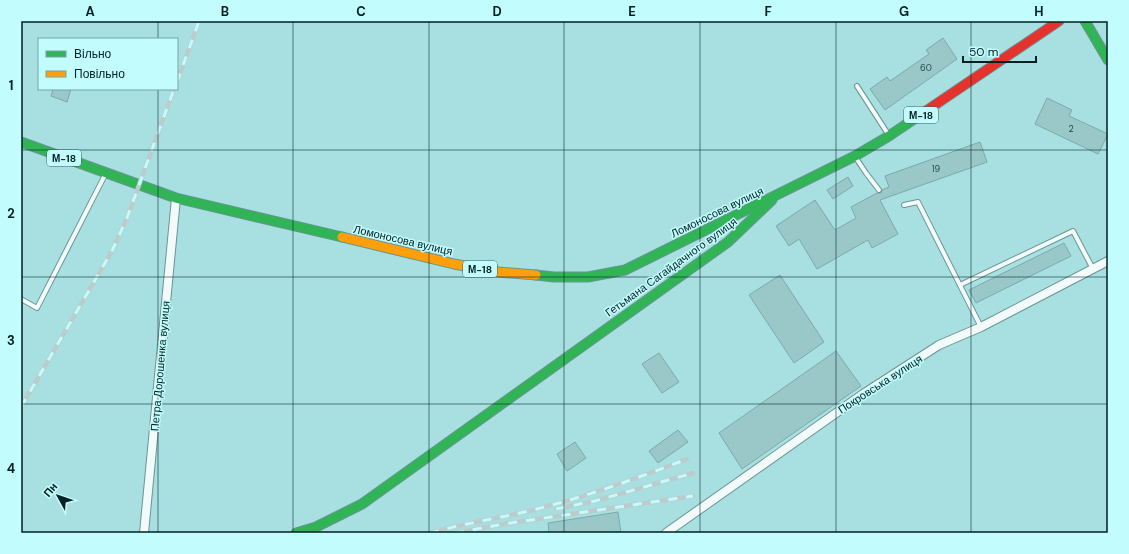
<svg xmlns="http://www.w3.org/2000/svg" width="1129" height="554" viewBox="0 0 1129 554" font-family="'DM Sans',sans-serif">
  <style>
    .building { fill: #9ac7c8; stroke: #7baaab }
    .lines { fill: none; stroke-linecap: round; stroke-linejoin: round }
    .lane-casing { stroke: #6a9495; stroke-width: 6 }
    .street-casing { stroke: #6a9495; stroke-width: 10 }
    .fast-casing { stroke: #6a9495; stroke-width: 11 }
    .slow-casing { stroke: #6a9495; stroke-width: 11 }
    .jam-casing { stroke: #6a9495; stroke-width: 11 }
    .lane { stroke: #f2fafa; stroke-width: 4 }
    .street { stroke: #f2fafa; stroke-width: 8 }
    .fast { stroke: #30b455; stroke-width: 9 }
    .slow { stroke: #ff9f0a; stroke-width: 9 }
    .jam { stroke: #e5322d; stroke-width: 9 }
    .rail-casing { stroke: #bccccc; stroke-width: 4.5 }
    .rail { stroke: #c3fcfd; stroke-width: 3; stroke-dasharray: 9; stroke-linecap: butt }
    .grid { fill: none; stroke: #002122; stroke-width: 1; stroke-opacity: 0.55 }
    .labels { text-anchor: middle; stroke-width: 3; stroke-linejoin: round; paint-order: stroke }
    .number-label { font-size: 9px; fill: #264a4c }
    .shield { fill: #c3fcfd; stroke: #3a6364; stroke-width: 1 }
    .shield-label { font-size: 10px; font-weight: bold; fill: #002122 }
    .street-label { font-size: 11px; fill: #002122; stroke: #c3fcfd }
    .neatline { fill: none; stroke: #002122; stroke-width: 1.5 }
    .grid-label { font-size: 13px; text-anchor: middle; font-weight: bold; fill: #002122 }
  </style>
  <rect width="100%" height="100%" fill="#a8e0e1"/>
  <g class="building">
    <path d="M943,38L957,59L885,110L870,89L887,77L890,81L929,54L926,50Z"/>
    <path d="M53,89H71L67,102L51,96Z"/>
    <path d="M1047,98L1072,110L1069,116L1108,134L1098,154L1035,124Z"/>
    <path d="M980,142L987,162L880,200L898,234L872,248L868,240L817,269L799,239L789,246L776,226L815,200L835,230L856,218L851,207L877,193H881L882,190L889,187L885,176Z"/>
    <path d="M848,177L853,186L833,199L827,190Z"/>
    <path d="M1064,243L1071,256L976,303L969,290Z"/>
    <path d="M780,275L824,342L794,363L749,295Z"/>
    <path d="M836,351L861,386L742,469L719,433Z"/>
    <path d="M659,353L679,382L662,393L642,364Z"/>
    <path d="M678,430L688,442L658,463L649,451Z"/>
    <path d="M575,442L586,458L567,471L557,454Z"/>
    <path d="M618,512L621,533H549L548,523Z"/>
  </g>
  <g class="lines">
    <defs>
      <g id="lane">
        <path d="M857,86L888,134"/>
        <path d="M856,158L866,173L879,190"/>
        <path d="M904,205L918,202L981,327"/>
        <path d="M960,285L1073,231L1093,269"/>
        <path d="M21,299L37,308L105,175"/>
      </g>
      <g id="street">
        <path d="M144,533L176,198"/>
        <path d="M666,533L863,394L939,345L981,327L1108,261"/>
      </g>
      <g id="fast">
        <path d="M1085,21L1108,60"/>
        <path d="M21,142L176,198L342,237"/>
        <path d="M536,275L554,277H588L625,270L855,156L889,136L920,115"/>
        <path d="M296,533L316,527L362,504L728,242L772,200"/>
      </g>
      <path id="slow" d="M342,237L454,264L498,272L536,275"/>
      <path id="jam" d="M920,115L1059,21"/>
    </defs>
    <use href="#lane" class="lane-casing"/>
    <use href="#street" class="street-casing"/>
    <use href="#fast" class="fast-casing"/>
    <use href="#slow" class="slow-casing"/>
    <use href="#jam" class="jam-casing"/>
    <use href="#lane" class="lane"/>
    <use href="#street" class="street"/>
    <use href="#fast" class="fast"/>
    <use href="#slow" class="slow"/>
    <use href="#jam" class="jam"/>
    <defs>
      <g id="rail">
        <path d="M177,82L199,21"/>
        <path d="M21,407L112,251L127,218L174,89"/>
        <path d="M556,509L595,501L693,473"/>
        <path d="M430,533C465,523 502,518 537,509C588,496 638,478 687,459"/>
        <path d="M455,533L504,524L693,496"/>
      </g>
    </defs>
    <use href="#rail" class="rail-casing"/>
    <use href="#rail" class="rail"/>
  </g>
  <path class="grid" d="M158,21V39M293,21V533M429,21V533M564,21V533M700,21V533M836,21V533M971,21V533M158,89V533M21,150H1108M21,277H1108M21,404H1108"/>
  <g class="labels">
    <g class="number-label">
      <text x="926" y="71">60</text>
      <text x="1071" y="132">2</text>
      <text x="936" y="172">19</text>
    </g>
    <g class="shield">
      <rect x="904" y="107" width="34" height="16" rx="3"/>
      <rect x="47" y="150" width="34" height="16" rx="3"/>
      <rect x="463" y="261" width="34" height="16" rx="3"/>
    </g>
    <g class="shield-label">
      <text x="921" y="119">М-18</text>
      <text x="64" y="162">М-18</text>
      <text x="480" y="273">М-18</text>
    </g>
    <g class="street-label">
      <text transform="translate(717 212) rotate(-26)" y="4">Ломоносова вулиця</text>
      <text transform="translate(403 240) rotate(13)" y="4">Ломоносова вулиця</text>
      <text transform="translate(671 267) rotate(-36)" y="4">Гетьмана Сагайдачного вулиця</text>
      <text transform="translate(160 366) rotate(-85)" y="4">Петра Дорошенка вулиця</text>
      <text transform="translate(880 384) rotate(-33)" y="4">Покровська вулиця</text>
    </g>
  </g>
  <rect width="1129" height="554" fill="none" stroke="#c3fcfd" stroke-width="44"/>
  <rect x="38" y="38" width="140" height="52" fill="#c3fcfd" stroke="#75a4a5"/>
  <rect x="46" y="51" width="20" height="6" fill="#30b455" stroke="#75a4a5"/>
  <text x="74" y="58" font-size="12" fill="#002122">Вільно</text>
  <rect x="46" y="71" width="20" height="6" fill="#ff9f0a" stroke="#75a4a5"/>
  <text x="74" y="78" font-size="12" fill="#002122">Повільно</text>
  <g transform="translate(58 496) rotate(310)" stroke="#c3fcfd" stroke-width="3" paint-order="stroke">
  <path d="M0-3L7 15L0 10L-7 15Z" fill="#002122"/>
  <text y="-6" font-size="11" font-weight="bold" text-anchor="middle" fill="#002122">Пн</text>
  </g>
  <path d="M963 56v6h73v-6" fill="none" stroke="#002122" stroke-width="2"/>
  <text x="969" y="56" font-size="12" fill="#002122" stroke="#c3fcfd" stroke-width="3" paint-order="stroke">50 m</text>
  <rect x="22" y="22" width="1085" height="510" class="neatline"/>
  <g class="grid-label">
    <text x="90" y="16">A</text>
    <text x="225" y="16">B</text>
    <text x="361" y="16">C</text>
    <text x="497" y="16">D</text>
    <text x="632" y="16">E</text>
    <text x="768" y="16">F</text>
    <text x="904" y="16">G</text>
    <text x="1039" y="16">H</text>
    <text x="11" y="90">1</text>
    <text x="11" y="218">2</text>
    <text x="11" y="345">3</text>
    <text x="11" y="473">4</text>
  </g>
</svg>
